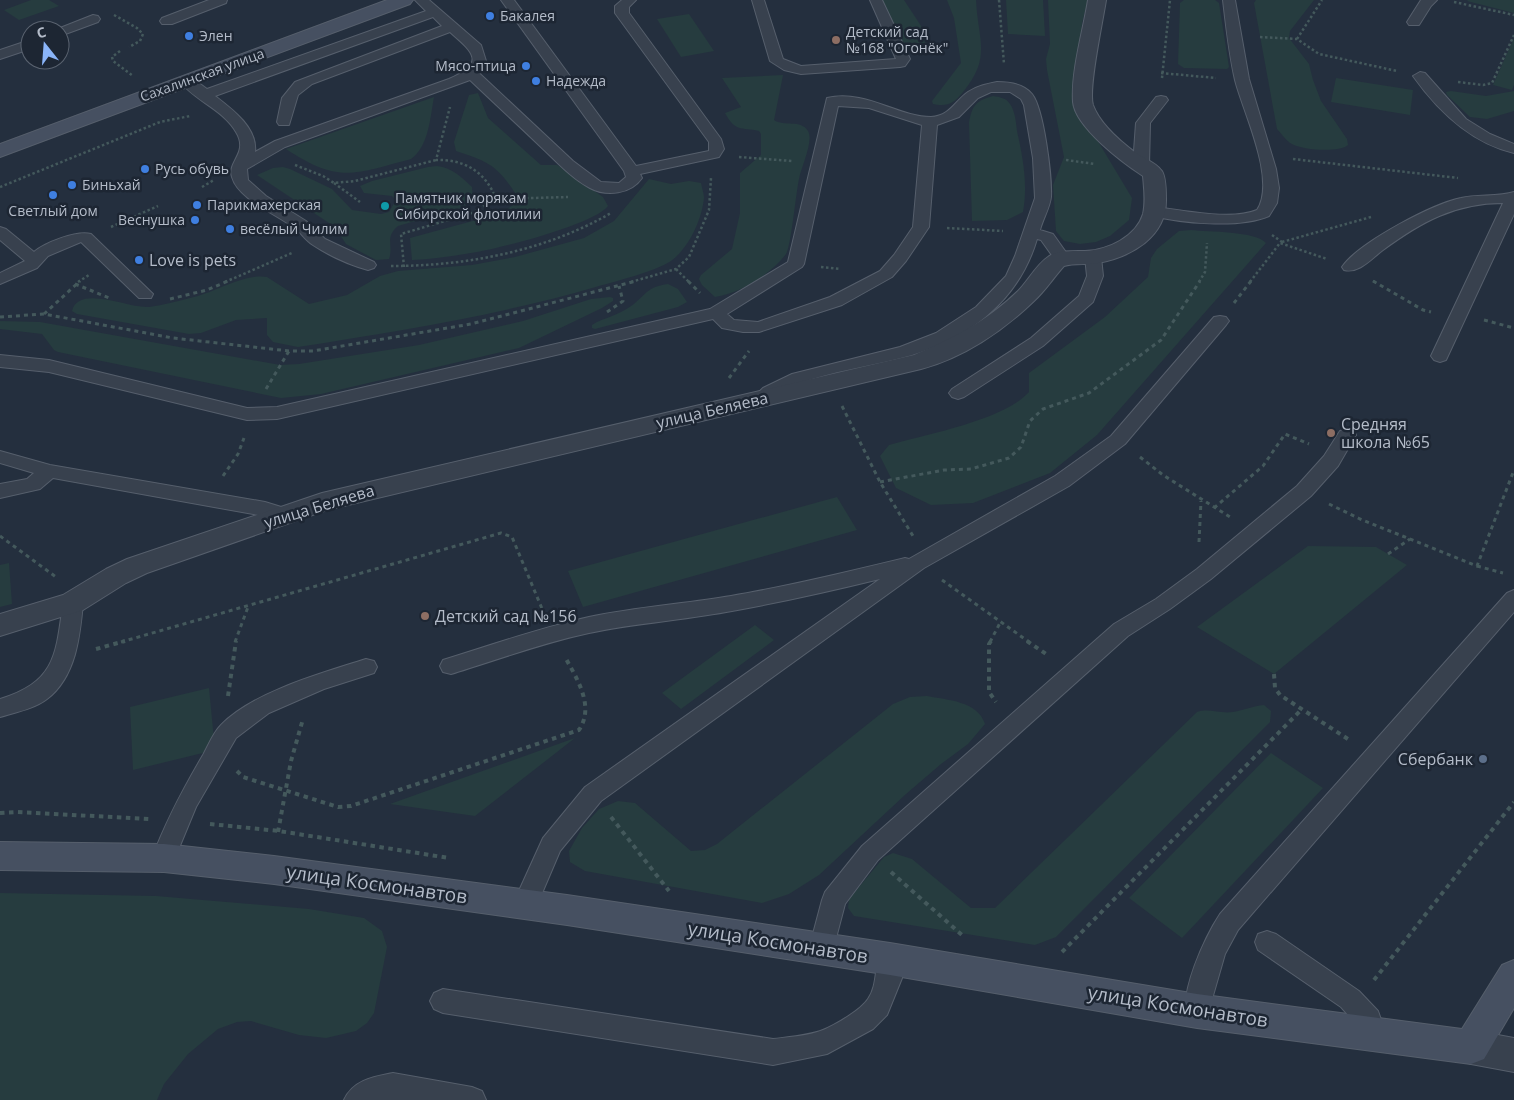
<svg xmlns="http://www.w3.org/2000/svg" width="1514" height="1100" viewBox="0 0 1514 1100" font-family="'Open Sans',sans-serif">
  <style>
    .green { fill: #263c3f }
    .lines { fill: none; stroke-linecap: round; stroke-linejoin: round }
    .service-casing { stroke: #565f6c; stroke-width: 2 }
    .minor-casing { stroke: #565f6c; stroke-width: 2 }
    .secondary-casing { stroke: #565f6c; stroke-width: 2 }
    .path-far2 { stroke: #44595c; stroke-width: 2.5; stroke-dasharray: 2.5 2.5; stroke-linecap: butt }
    .path-far1 { stroke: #44595c; stroke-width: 3; stroke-dasharray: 4 4; stroke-linecap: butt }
    .path { stroke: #44595c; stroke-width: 4; stroke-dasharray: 4.5 4.5; stroke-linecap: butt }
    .service { fill: #38414e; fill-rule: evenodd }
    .minor { fill: #38414e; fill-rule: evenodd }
    .secondary { fill: #465061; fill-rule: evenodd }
    .shop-dot { fill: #3f7fe0; stroke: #1d2633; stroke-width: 2 }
    .education-dot { fill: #8d6e63; stroke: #1d2633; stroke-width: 2 }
    .culture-dot { fill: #0f9aa8; stroke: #1d2633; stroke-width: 2 }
    .service-dot { fill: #5c6f8a; stroke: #1d2633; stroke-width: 2 }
    .labels { text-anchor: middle; stroke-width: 5; stroke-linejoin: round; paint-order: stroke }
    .far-poi-label { font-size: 14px; fill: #b4bcc9; stroke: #1d2633; text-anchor: start }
    .far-street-label { font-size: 14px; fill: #b4bcc9; stroke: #1d2633 }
    .poi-label { font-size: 16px; fill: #b4bcc9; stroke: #1d2633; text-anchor: start }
    .street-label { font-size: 16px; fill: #b4bcc9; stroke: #1d2633 }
    .near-street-label { font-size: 19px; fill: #b4bcc9; stroke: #1d2633 }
  </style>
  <rect width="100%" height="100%" fill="#242f3e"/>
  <g class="green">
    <path d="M31,0H49L59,6L19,20L4,10Z"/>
    <path d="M878,0H904L925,32L927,51H902Z"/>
    <path d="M947,0H976C978,41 992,57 963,92C954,103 948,107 933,104L932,101L961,63L954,18Z"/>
    <path d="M1006,0H1043L1045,36L1008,34Z"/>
    <path d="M1048,0H1088L1082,23L1075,103L1132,198L1129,220L1110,236L1096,242L1080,244L1064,241L1056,231L1053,185L1064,157L1047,70L1046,59L1050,44Z"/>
    <path d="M1184,0H1215L1219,3L1229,67L1227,69L1184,68L1178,64L1180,3Z"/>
    <path d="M1256,0H1314L1290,31L1289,38L1309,64L1313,80L1321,101L1347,139L1348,145C1339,153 1302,150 1292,144C1286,141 1282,134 1277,129L1254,3Z"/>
    <path d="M1468,0H1514V13L1467,1Z"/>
    <path d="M689,14L714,51L681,57L657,19Z"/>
    <path d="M1514,38V85L1512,90L1493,85Z"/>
    <path d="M783,75L774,120C784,127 801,119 808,131C814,141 801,167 799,179C796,192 791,247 786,254C771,274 741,293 715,297L702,285L699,279L701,275L732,249L740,213V173L761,155V134L759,131C741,127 735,132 725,113L741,107L722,78Z"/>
    <path d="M1336,78L1413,90L1410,115L1331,102Z"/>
    <path d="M1451,91L1486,96L1514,91V111L1487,119L1470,117L1447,95L1446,92Z"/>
    <path d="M478,93L488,118L541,165H557L562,168L603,197L608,206C595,224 501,248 477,252C455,256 434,259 412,260L410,238L502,213L514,204L515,193C497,165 487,161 456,151L454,142L469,95Z"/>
    <path d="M993,96C1000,97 1006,98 1010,104C1015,111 1016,122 1017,131C1023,158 1028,184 1023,212L1007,220L972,221L969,123C972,105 976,101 993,96Z"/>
    <path d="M434,97C430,118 429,146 411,159C354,174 339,184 286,149Z"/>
    <path d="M437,166C453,168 461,177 472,187L473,201L461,208L398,226C384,238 394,245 389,259L376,260L346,244L335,227L257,175L273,168L283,167L290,169L332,189L352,210L381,214L389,212L396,200L392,196L364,193L360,186L372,181L428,167Z"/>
    <path d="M649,179L671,184L689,181L701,183C702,188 704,194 704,198C702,219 689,248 671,261C656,271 617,281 599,286C501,315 399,331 298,347L273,342L267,335V318L236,320L201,333L189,334L77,314L72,311C79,284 129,309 149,307C163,305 179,301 194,297C215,292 245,273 267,277L309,304L347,295L380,276L398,271L472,265L515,257L584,238L614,221Z"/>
    <path d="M1191,230C1208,232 1256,231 1266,243L1097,435L1050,473L973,503L931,505L896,488L880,456L889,445C927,434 1004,420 1029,392V373L1105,317L1148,277L1151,258L1157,249L1179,231Z"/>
    <path d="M668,284L678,289L687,302L678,307L595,329L592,328V325L597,322C609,317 624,312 634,304C648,292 648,287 668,284Z"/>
    <path d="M610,297L613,298V301L602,308L519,348L321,394L281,398L58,352L54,350L42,334L0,329V321L40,322L280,365L299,364L419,345L523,321L591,299Z"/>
    <path d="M837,497L857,530L583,607L568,571Z"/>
    <path d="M1308,546L1376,547L1407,565L1274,674L1197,627Z"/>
    <path d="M9,563L12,604L0,607V565Z"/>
    <path d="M755,625L774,640L681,709L662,693Z"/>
    <path d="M209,688L215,750L133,770L130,707Z"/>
    <path d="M927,696C947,700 978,701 985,724L968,744L941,764L906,794L819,875L789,894L762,903L585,871L570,862L569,851L582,828L599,809L618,801L635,803L691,851L705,850L717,844L893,704L910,697Z"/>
    <path d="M1264,705L1271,711L1270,722L1056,937L1035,945L854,916L848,908L849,899L884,857L893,853L912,859L971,908H995L1197,712C1209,708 1220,714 1233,712C1244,710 1253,706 1264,705Z"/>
    <path d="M575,738L475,816L390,804Z"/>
    <path d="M1271,753L1323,788L1182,938L1129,898Z"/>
    <path d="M0,893L156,896L309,909L364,918L382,931L387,947L374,1013L367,1023L356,1031L326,1038L299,1035L251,1021L237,1022L218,1029L188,1054L164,1084L157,1100H0Z"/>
  </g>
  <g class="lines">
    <defs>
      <g id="service">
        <path d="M209,0H227L226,3L172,24H162L160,21L162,18Z"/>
        <path d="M415,0H429L481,45L486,61L480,74L573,161L601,182L619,183L626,177L624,171L501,0H514L636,166L709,151V142L615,13V6L622,0H636L629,7V13L721,139L724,149L719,157L640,174L642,178C631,194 607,197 590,188C571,178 555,160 540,146C517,124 493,102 470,80L285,147L247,169L248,180L266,196L306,221L325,239L374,262L376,265L374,268L368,270C350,265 328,255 313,245C305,240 301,232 293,227C276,214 238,199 232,177C227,161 249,153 236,132C223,109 193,100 180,81L182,78H192L207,89L426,11ZM433,17L442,26L295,82L282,98L277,122L279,125H289L298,95L312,84L450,32C474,53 486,63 449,79L275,141L255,152C258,128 232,109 215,96Z"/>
        <path d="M752,0H764L783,59L801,66L896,59L870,0H882L910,59L905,66L900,67L801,74L784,70L770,61Z"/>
        <path d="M1223,0H1235L1249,79L1276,169L1279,188L1277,203L1269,216C1239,229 1180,223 1148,215L1146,212L1148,209L1154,207C1184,210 1230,221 1257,210C1277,180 1243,112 1235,80C1229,54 1226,26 1223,0Z"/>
        <path d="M1421,0H1437L1431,6L1419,25H1409L1407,22Z"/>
        <path d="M93,15L98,16L100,19L98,22L60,36V30H55Z"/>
        <path d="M30,40V49L0,59V50Z"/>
        <path d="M1420,72L1425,73L1466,119L1490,134L1514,144V153C1471,143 1438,111 1413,76Z"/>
        <path d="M997,82C1010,82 1024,84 1032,94C1044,109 1052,177 1051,197C1050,207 1043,219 1040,230L1053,234L1070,258L1068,261H1056L1041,240L1037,239C1019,300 971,337 912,355C879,364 845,369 812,379C803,382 793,386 784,391C778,395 772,401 766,404C761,405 759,404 755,403L752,399L763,388L792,374L900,347L936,333L976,307L1006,276L1015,256L1035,198L1033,158L1024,105L1021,99L1010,92H991L978,98L959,117L937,125L929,227L906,261L892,277L842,305L759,332H743L722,328L713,319L277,419L247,420L49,372L0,367V355L49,360L247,408L277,407L710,309L788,262L827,98C865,89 898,117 931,117C950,116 955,101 968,92C977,86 987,84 997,82ZM838,106L869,108L922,125L913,227L894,255L880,271L830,297L758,322L734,320L727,314L802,267L804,264Z"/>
        <path d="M1161,96L1166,97L1168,100L1150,123L1149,165L1146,168H1136L1133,165L1136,123L1156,97Z"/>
        <path d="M1514,192V214L1446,360L1440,362L1434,360L1431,356L1503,203C1455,203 1421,222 1383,250C1372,258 1359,274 1344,270L1342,267C1358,243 1432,204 1461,198C1478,194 1497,197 1514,192Z"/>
        <path d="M0,227L6,229L34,252C44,243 77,230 91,234L153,294L151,298H139L81,242L48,256L37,268L0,284V273L25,261L0,240Z"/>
        <path d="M1093,252L1099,254L1101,257L1103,276L1093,302L1043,346L964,397L958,399L952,397L949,393L952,389L1031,338L1079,296L1087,276L1085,257L1087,254Z"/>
        <path d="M1220,316L1226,317L1229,321L1226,325L1125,444L1069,486L924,568L601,801L560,851L534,912L525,915L516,912L513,904L543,838L585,787L880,579C831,591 782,602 732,611C685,620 636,623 589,633C542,643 497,660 451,674L443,672L440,666L443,660C491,645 540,628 589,617C636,607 684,604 731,596C790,586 847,572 905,558L909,559L1055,476L1111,436L1214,317Z"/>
        <path d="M1347,429L1354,431L1356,435L1338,466L1311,496L1211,579L1170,609L1128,636L878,860L845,904L831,957L822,960L813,957L809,949L822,900L825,892L862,846L1114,624L1156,599L1197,569L1297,486L1324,456L1340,431Z"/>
        <path d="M0,451L50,465L265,502L291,510L294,515L291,520L284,522L264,516L53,478L40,489L0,498V484L27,479L34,473L0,463Z"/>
        <path d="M1514,590V612L1238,930L1225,954L1206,1020L1197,1023L1188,1020C1177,996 1206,935 1220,914L1507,593Z"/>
        <path d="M73,595L80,598L83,603C80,636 76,677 47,699C34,709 16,712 0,717V699C55,682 56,656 63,603L66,598Z"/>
        <path d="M366,659L374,661L377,667L374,673L324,689L269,713L236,738L196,807L172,865L164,868L156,865L152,858C166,821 183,789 203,755C208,746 213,733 221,725C253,692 322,673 366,659Z"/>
        <path d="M1267,931L1276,934L1359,991L1378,1011L1386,1034L1382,1043L1373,1046L1364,1043L1358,1026L1341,1007L1258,950L1255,942L1258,934Z"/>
        <path d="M890,948L899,951L903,959L902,978L887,1015L873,1029L827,1054L773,1065L443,1013L434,1009L430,1001L434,993L443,989L773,1039C789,1037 808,1036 823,1030C835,1025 861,1010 868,999C878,985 874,966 881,951Z"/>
        <path d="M393,1073L472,1087L482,1091L486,1100H344C353,1080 373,1077 393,1073Z"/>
      </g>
      <g id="minor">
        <path d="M1088,0H1106C1103,20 1088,90 1093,105C1100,124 1120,141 1136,153C1144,159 1155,162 1161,170C1166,175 1166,191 1166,199C1167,237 1131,257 1098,263C1087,265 1075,263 1064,266C1054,277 1045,291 1034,301C1003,331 963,358 921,369L327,510L147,573L126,583L83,610L0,636V614L63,595L106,569L127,559L322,493L914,355C953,338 986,322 1018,291C1028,281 1036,265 1048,257C1057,250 1074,251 1085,251C1108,250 1136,237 1143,214C1146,201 1144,188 1143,176C1123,163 1075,127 1073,102C1071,71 1083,31 1088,0Z"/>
        <path d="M1471,1030L1514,1038V1072L1471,1064L1458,1059L1453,1047L1458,1035Z"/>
      </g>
      <g id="secondary">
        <path d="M387,0H413L410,4L0,157V144Z"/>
        <path d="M0,842L164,844L274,856L567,895L890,943L1197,994L1462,1029L1502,965L1514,960V1008L1484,1059L1471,1064L1197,1028L890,975L567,925L274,884L164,872L0,870Z"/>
      </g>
    </defs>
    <use href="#service" class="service-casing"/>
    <use href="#minor" class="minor-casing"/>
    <use href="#secondary" class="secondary-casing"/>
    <g class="path-far2">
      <path d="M999,0L1004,64"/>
      <path d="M1454,2L1514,15"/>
      <path d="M114,15L137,28L143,34L140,41L129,47"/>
      <path d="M1260,37L1297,39L1319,54L1397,71"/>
      <path d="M1297,39L1322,0"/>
      <path d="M120,51L112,57L113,61L133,76"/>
      <path d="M1161,73L1216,78"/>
      <path d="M1162,78L1170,0"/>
      <path d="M1458,82L1483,85L1492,83L1514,35"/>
      <path d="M739,157L792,161"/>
      <path d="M1293,159L1458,178"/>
      <path d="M1066,160L1095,164"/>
      <path d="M295,165L323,176L334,183L355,181L436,160"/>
      <path d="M334,183L360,202"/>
      <path d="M0,187L160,122L190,116"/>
      <path d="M202,187L214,180"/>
      <path d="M496,199L568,197"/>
      <path d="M111,227L158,206"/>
      <path d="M947,228L1003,231"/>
      <path d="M1272,235L1282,242L1280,243L1327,259"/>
      <path d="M1282,242L1371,217"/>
      <path d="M391,266C467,266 545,251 611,213"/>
      <path d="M404,267L401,234L472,213L496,199C486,172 464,159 436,160L450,107"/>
      <path d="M821,267L840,269"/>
      <path d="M676,269L689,282"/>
      <path d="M1373,281L1375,282"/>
      <path d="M78,282L89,275"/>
      <path d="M225,282L292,253"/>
      <path d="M631,282L676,269L689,257L709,210L711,178"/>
      <path d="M1199,282L1205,272L1207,243"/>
      <path d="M1250,282L1280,243"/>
    </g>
    <g class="path-far1">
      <path d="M688,281L700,293"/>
      <path d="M1373,281L1423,310L1431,312"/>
      <path d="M75,284L112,299"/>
      <path d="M170,299L207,290L228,281"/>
      <path d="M1234,303L1251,281"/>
      <path d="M607,312L623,301L619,286"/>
      <path d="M44,314L80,281"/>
      <path d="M0,317L44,314L173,338L289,351H313L471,324L636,281"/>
      <path d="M1484,320L1514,328"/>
      <path d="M729,378L749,351"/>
      <path d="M266,389L289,351"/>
      <path d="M842,406L880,482L913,536"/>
      <path d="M1140,457L1163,475L1230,517"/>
      <path d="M223,476L238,454L244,438"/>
      <path d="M880,482L944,470L971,469L1009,458L1021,447L1030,421L1043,409L1089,393L1161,340L1200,281"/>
      <path d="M1329,504L1360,519L1477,566L1514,470"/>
      <path d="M1214,508L1263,466L1285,434L1309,444"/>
      <path d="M0,536L56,577"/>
      <path d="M1199,542L1201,501"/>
      <path d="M1388,554L1410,539"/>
      <path d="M1477,566L1503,573"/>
      <path d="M942,580L1029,642"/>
      <path d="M121,642L501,533L512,537L543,611"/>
      <path d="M235,642L248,607"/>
      <path d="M990,642L1001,621"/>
    </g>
    <g class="path">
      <path d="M991,641L989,644V692L996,702"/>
      <path d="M1027,641L1049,656"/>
      <path d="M96,649L125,641"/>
      <path d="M1274,674L1275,688L1280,695L1351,741"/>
      <path d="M228,696L236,641"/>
      <path d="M237,771L243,777L338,807L351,806L579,730C595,706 577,679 565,657"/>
      <path d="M0,813L17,812L149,819"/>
      <path d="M611,817L669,891"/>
      <path d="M210,824L279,831L449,858"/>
      <path d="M278,832L291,761L303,719"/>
      <path d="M891,872L963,936"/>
      <path d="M1062,952L1302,709"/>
      <path d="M1374,980L1514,802"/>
    </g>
    <use href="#service" class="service"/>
    <use href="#minor" class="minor"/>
    <use href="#secondary" class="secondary"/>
  </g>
  <g class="shop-dot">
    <circle cx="490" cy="16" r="5"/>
    <circle cx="189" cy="36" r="5"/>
    <circle cx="526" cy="66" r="5"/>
    <circle cx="536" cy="81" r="5"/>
    <circle cx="145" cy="169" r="5"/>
    <circle cx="72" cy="185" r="5"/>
    <circle cx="53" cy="195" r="5"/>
    <circle cx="197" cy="205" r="5"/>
    <circle cx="195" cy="220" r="5"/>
    <circle cx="230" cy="229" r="5"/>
    <circle cx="139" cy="260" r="5"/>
  </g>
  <g class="education-dot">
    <circle cx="836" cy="40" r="5"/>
    <circle cx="1331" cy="433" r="5"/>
    <circle cx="425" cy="616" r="5"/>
  </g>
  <circle class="culture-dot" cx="385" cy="206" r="5"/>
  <circle class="service-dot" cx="1483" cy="759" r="5"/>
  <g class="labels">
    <g class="far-poi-label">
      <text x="500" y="21">Бакалея</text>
      <text x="846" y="37">Детский сад<tspan x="846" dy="16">№168 "Огонёк"</tspan></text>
      <text x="199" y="41">Элен</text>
      <text x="516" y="71" text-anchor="end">Мясо-птица</text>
      <text x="546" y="86">Надежда</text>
      <text x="155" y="174">Русь обувь</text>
      <text x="82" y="190">Биньхай</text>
      <text x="395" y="203">Памятник морякам<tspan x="395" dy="16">Сибирской флотилии</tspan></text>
      <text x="207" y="210">Парикмахерская</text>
      <text x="53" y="216" text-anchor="middle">Светлый дом</text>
      <text x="185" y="225" text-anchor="end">Веснушка</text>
      <text x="240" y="234">весёлый Чилим</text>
    </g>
    <g class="far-street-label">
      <text transform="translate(202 75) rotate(-20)" y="5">Сахалинская улица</text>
    </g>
    <g class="poi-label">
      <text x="149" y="266">Love is pets</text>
      <text x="1341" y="430">Средняя<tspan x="1341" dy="18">школа №65</tspan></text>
      <text x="435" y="622">Детский сад №156</text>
      <text x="1473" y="765" text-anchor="end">Сбербанк</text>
    </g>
    <g class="street-label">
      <text transform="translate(712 410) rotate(-13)" y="6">улица Беляева</text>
      <text transform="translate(319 506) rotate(-17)" y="6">улица Беляева</text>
    </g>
    <g class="near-street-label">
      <text transform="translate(377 884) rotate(8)" y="7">улица Космонавтов</text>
      <text transform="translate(778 942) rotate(9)" y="7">улица Космонавтов</text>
      <text transform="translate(1178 1006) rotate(9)" y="7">улица Космонавтов</text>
    </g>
  </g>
  <g transform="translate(45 45) rotate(343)"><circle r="24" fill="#1d2633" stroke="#59626f"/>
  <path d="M0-4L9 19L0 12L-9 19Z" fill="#8ab4f8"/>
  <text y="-8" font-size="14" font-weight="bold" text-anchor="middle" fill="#b4bcc9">С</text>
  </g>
</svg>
